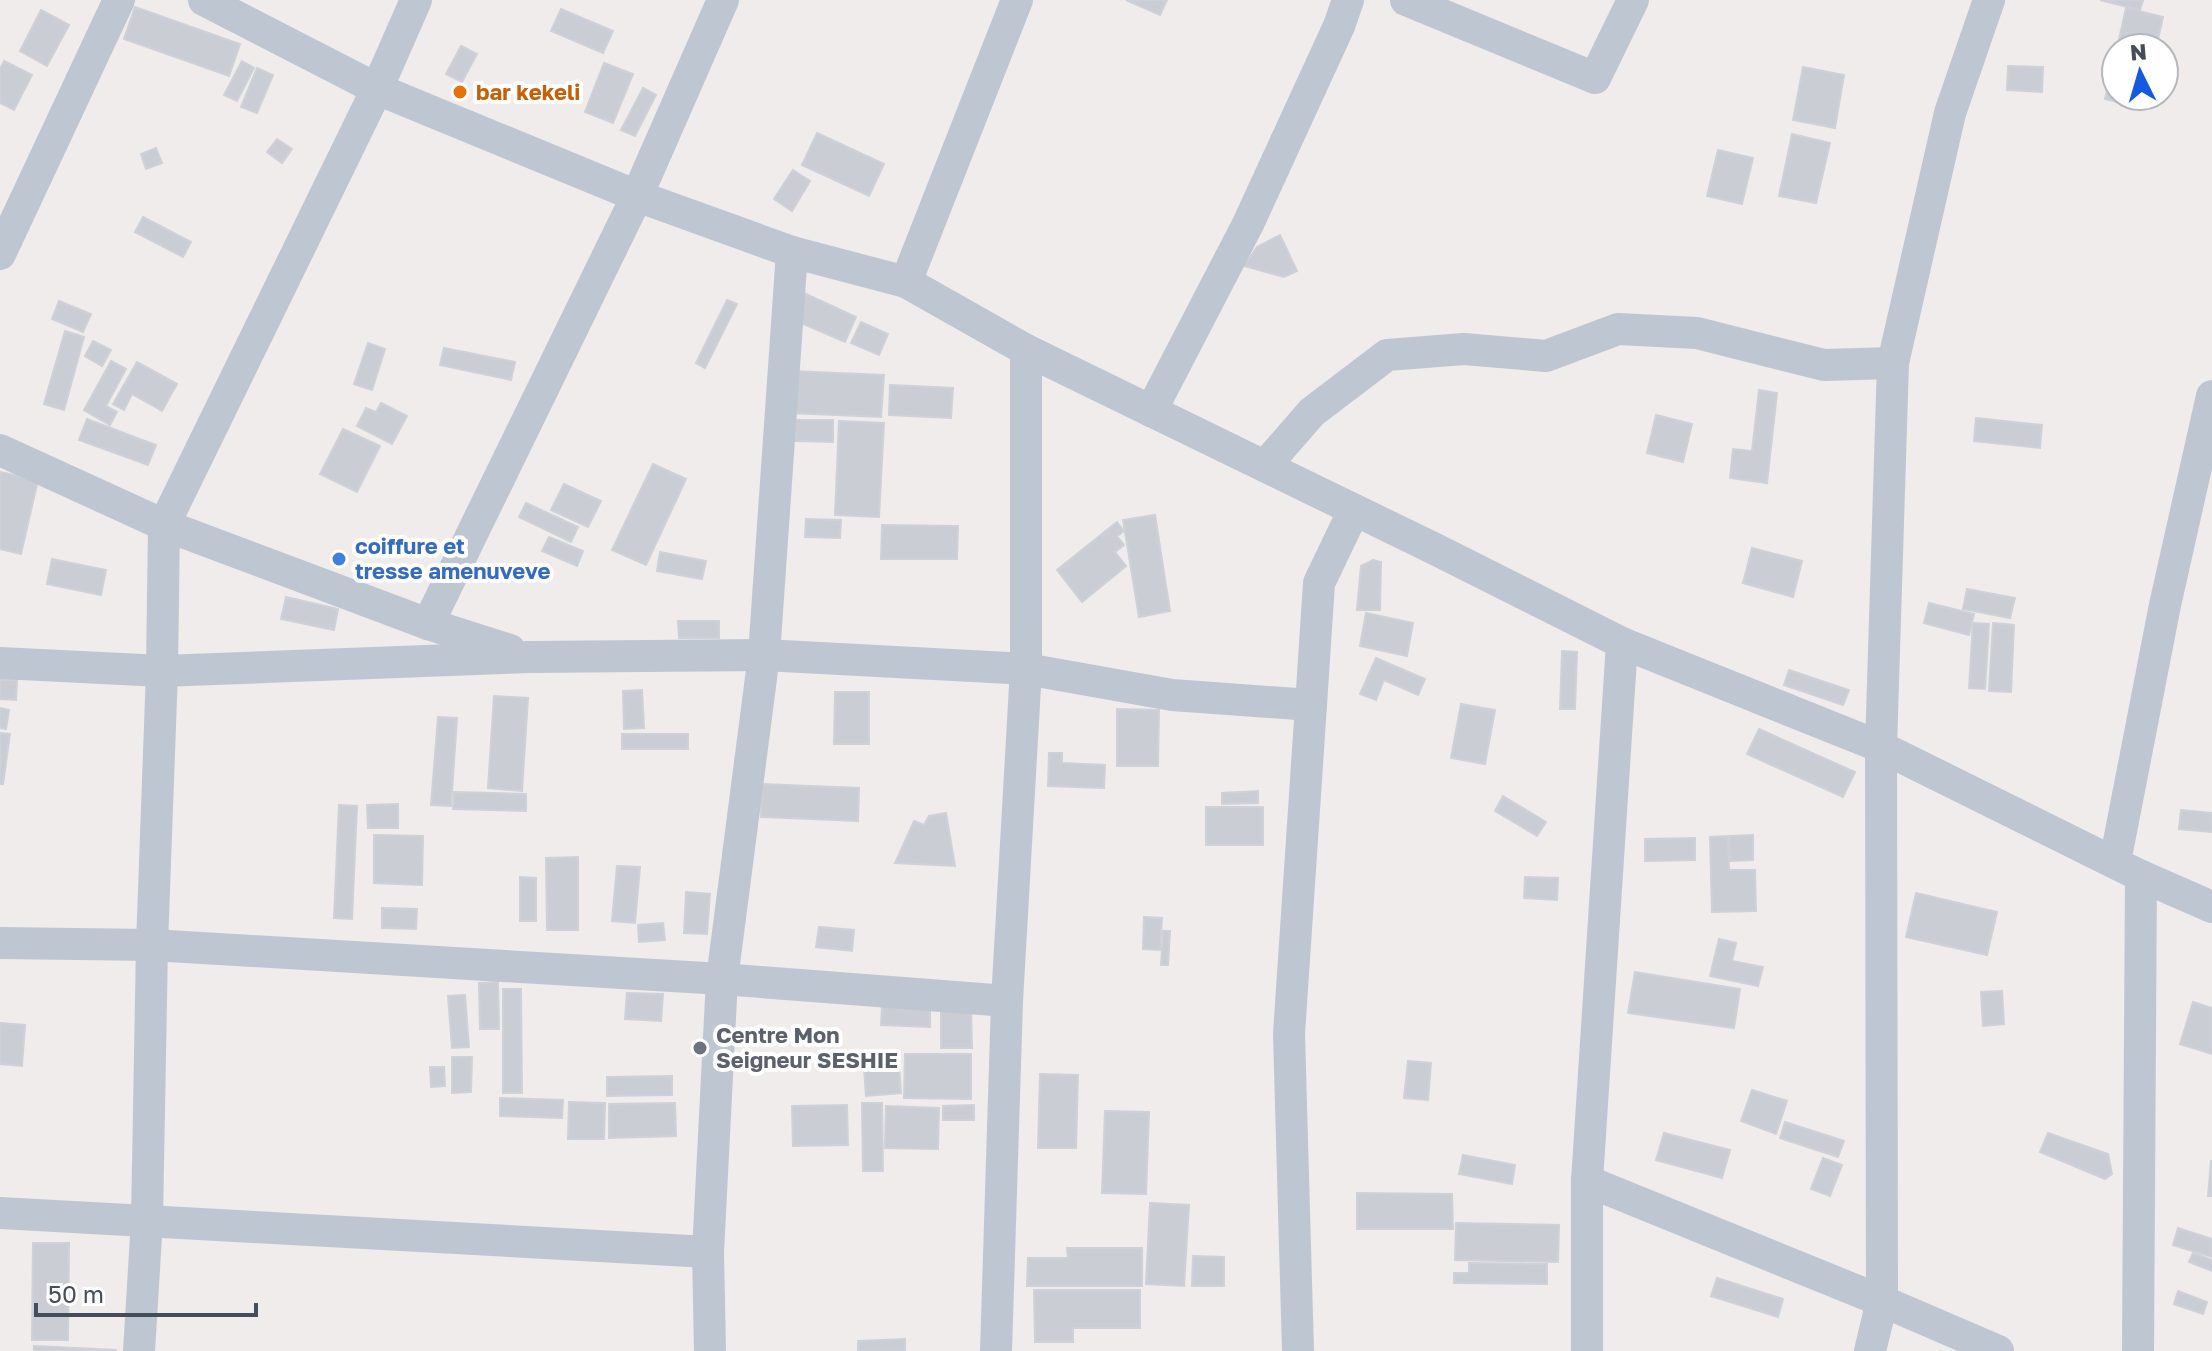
<svg xmlns="http://www.w3.org/2000/svg" width="2212" height="1351" viewBox="0 0 2212 1351" font-family="'Golos Text',sans-serif">
  <style>
    .building { fill: #cbcdd4; stroke: #cfd1d8; stroke-width: 2 }
    .lines { fill: none; stroke-linecap: round; stroke-linejoin: round }
    .minor { stroke: #bec6d2; stroke-width: 32 }
    .food-dot { fill: #e8710a; stroke: #fff; stroke-width: 3 }
    .shop-dot { fill: #3f7fe0; stroke: #fff; stroke-width: 3 }
    .worship-dot { fill: #6b7280; stroke: #fff; stroke-width: 3 }
    .labels { text-anchor: middle; stroke-width: 8; stroke-linejoin: round; paint-order: stroke }
    .food-label { font-size: 22px; font-weight: bold; fill: #c56008; stroke: #fff; text-anchor: start }
    .shop-label { font-size: 22px; font-weight: bold; fill: #366cbe; stroke: #fff; text-anchor: start }
    .worship-label { font-size: 22px; font-weight: bold; fill: #5b616d; stroke: #fff; text-anchor: start }
  </style>
  <rect width="100%" height="100%" fill="#efeceb"/>
  <g class="building">
    <path d="M1126,0H1167L1160,15Z"/>
    <path d="M2100,0H2143L2140,10Z"/>
    <path d="M135,7L240,44L229,76L124,39Z"/>
    <path d="M2126,8L2163,17L2156,48H2117Z"/>
    <path d="M561,9L613,31L603,53L551,31Z"/>
    <path d="M41,10L69,25L47,66L20,51Z"/>
    <path d="M461,46L477,54L462,82L446,74Z"/>
    <path d="M2116,51V96H2145L2142,108L2105,99Z"/>
    <path d="M4,61L32,75L14,110L0,103V69Z"/>
    <path d="M242,61L254,68L237,101L224,95Z"/>
    <path d="M604,63L633,74L613,123L585,112Z"/>
    <path d="M2008,66L2043,67L2042,92L2007,90Z"/>
    <path d="M1803,67L1844,75L1835,128L1793,120Z"/>
    <path d="M257,68L273,75L257,113L241,107Z"/>
    <path d="M643,88L656,95L635,136L621,130Z"/>
    <path d="M817,133L884,164L869,196L802,165Z"/>
    <path d="M1792,134L1830,143L1816,203L1779,196Z"/>
    <path d="M277,139L292,149L282,163L267,152Z"/>
    <path d="M156,148L162,163L146,169L141,154Z"/>
    <path d="M1718,150L1753,158L1742,204L1707,196Z"/>
    <path d="M793,170L810,181L792,211L774,199Z"/>
    <path d="M143,217L191,242L183,257L135,232Z"/>
    <path d="M1280,235L1297,271L1284,277L1244,266L1257,247Z"/>
    <path d="M806,294L856,317L845,342L794,320Z"/>
    <path d="M727,300L737,304L705,368L696,363Z"/>
    <path d="M59,301L91,314L83,332L52,319Z"/>
    <path d="M861,322L888,334L879,355L851,343Z"/>
    <path d="M65,331L84,337L64,410L44,404Z"/>
    <path d="M93,341L111,350L102,366L85,356Z"/>
    <path d="M368,343L385,349L372,390L354,384Z"/>
    <path d="M444,348L515,362L511,380L440,365Z"/>
    <path d="M111,361L126,369L106,406L117,412L110,425L84,410Z"/>
    <path d="M137,362L177,384L162,411L132,394L124,410L113,404Z"/>
    <path d="M792,371L884,375L881,417L790,413Z"/>
    <path d="M890,385L953,388L951,418L889,415Z"/>
    <path d="M1759,390L1777,393L1767,483L1730,478L1733,449L1752,451Z"/>
    <path d="M381,403L407,416L392,444L357,426L366,408L376,412Z"/>
    <path d="M1656,415L1692,424L1683,462L1647,453Z"/>
    <path d="M1976,418L2042,425L2040,448L1974,441Z"/>
    <path d="M87,419L156,445L148,465L79,440Z"/>
    <path d="M795,420H833V442L795,441Z"/>
    <path d="M839,421L884,423L879,517L835,515Z"/>
    <path d="M343,429L380,446L357,492L320,474Z"/>
    <path d="M653,464L686,479L646,565L612,550Z"/>
    <path d="M0,472L38,480L21,554L0,549Z"/>
    <path d="M564,484L601,501L588,527L551,510Z"/>
    <path d="M526,503L578,527L571,542L519,517Z"/>
    <path d="M1155,515L1170,611L1139,617L1123,520Z"/>
    <path d="M806,519L841,520L840,538L805,537Z"/>
    <path d="M1117,522L1124,531L1117,536L1124,545L1115,552L1126,566L1082,602L1057,570Z"/>
    <path d="M882,525L958,526L957,559H881Z"/>
    <path d="M549,537L583,551L577,566L542,551Z"/>
    <path d="M1752,548L1802,561L1793,597L1743,583Z"/>
    <path d="M660,552L706,561L702,579L657,571Z"/>
    <path d="M52,559L106,570L101,595L47,584Z"/>
    <path d="M1373,560L1381,562L1380,610H1357L1361,566Z"/>
    <path d="M1967,589L2015,598L2010,618L1963,609Z"/>
    <path d="M286,597L338,609L334,630L281,619Z"/>
    <path d="M1929,603L1974,614L1969,635L1924,623Z"/>
    <path d="M1366,613L1413,623L1407,656L1360,646Z"/>
    <path d="M678,621H719V638H679Z"/>
    <path d="M1973,623L1989,624L1985,689L1969,688Z"/>
    <path d="M1993,623L2014,625L2011,692L1989,691Z"/>
    <path d="M1562,651L1577,652L1575,709H1560Z"/>
    <path d="M1376,658L1425,679L1418,695L1384,680L1376,700L1360,694Z"/>
    <path d="M1789,670L1849,690L1843,705L1784,685Z"/>
    <path d="M0,680H17L16,700L0,699Z"/>
    <path d="M642,690L644,728L624,729L623,691Z"/>
    <path d="M835,692H869V744H834Z"/>
    <path d="M494,696L528,698L522,791L488,788Z"/>
    <path d="M1461,704L1495,710L1485,764L1451,758Z"/>
    <path d="M0,708L9,710L6,729L0,728Z"/>
    <path d="M1117,709L1159,710L1158,766H1117Z"/>
    <path d="M438,717L457,718L451,806L431,805Z"/>
    <path d="M1759,729L1855,772L1843,797L1747,754Z"/>
    <path d="M0,733L10,734L3,784H0Z"/>
    <rect x="622" y="734" width="66" height="15"/>
    <path d="M1049,753H1062V763L1105,765L1104,788L1048,786Z"/>
    <path d="M762,784L859,788L858,821L761,817Z"/>
    <path d="M1258,791V803L1222,804V793Z"/>
    <path d="M454,792L526,794V811L453,809Z"/>
    <path d="M1503,796L1546,822L1537,836L1495,811Z"/>
    <path d="M398,804V828H368L367,805Z"/>
    <path d="M339,805L357,806L352,919L334,918Z"/>
    <rect x="1206" y="807" width="57" height="38"/>
    <path d="M2181,810L2212,813V832L2179,829Z"/>
    <path d="M946,813L955,866L895,863L914,821L924,825L929,816Z"/>
    <path d="M374,835L423,836L422,885L374,883Z"/>
    <path d="M1753,835V860L1730,861L1729,836Z"/>
    <path d="M1728,836L1729,870H1755L1756,911L1712,912L1710,837Z"/>
    <path d="M1695,838V860L1645,861V839Z"/>
    <path d="M578,857V930H547L546,858Z"/>
    <path d="M617,866L640,867L635,923L612,921Z"/>
    <path d="M520,877L536,878V921H520Z"/>
    <path d="M1525,877L1558,878L1557,900L1524,898Z"/>
    <path d="M686,892L710,894L707,934L684,933Z"/>
    <path d="M1916,893L1997,912L1987,955L1906,937Z"/>
    <path d="M382,908L417,909L416,929L382,928Z"/>
    <path d="M1144,917L1162,918L1160,950L1143,949Z"/>
    <path d="M663,923L665,940L639,942L638,925Z"/>
    <path d="M819,927L854,930L852,951L816,947Z"/>
    <path d="M1163,931H1170L1168,965H1161Z"/>
    <path d="M1719,939L1736,943L1732,961L1763,967L1758,986L1710,976Z"/>
    <path d="M1635,972L1740,989L1734,1028L1628,1013Z"/>
    <path d="M498,982L499,1029H480L479,983Z"/>
    <path d="M503,989H521L522,1093H503Z"/>
    <path d="M2002,991L2004,1024L1983,1026L1981,992Z"/>
    <path d="M627,993L663,994L661,1021L625,1019Z"/>
    <path d="M465,995L469,1047L452,1048L448,996Z"/>
    <path d="M2193,1002L2212,1008V1054L2180,1044Z"/>
    <path d="M882,1006L930,1007V1027L881,1025Z"/>
    <path d="M971,1009L972,1048H941V1010Z"/>
    <path d="M0,1023L25,1025L22,1066L0,1064Z"/>
    <path d="M898,1052L901,1093L866,1096L863,1054Z"/>
    <path d="M905,1054H971V1099L904,1098Z"/>
    <path d="M452,1057H472L471,1092L452,1093Z"/>
    <path d="M1408,1061L1431,1063L1428,1100L1404,1098Z"/>
    <path d="M430,1067H444L445,1086L431,1087Z"/>
    <path d="M1040,1074L1078,1075L1076,1148H1038Z"/>
    <path d="M672,1076V1095L607,1096V1077Z"/>
    <path d="M1752,1090L1787,1101L1776,1134L1741,1121Z"/>
    <path d="M500,1098L563,1100L562,1118L500,1116Z"/>
    <path d="M569,1102L605,1103L604,1139H568Z"/>
    <path d="M675,1103L676,1136L609,1138V1104Z"/>
    <path d="M862,1103H882L883,1171H863Z"/>
    <path d="M847,1105L848,1145L793,1146L792,1106Z"/>
    <path d="M974,1105V1120H943V1106Z"/>
    <path d="M886,1106L939,1108L938,1149L885,1148Z"/>
    <path d="M1105,1111L1149,1112L1146,1194L1102,1193Z"/>
    <path d="M1785,1122L1844,1141L1838,1157L1780,1138Z"/>
    <path d="M1664,1133L1730,1150L1722,1178L1656,1160Z"/>
    <path d="M2048,1133L2108,1154L2112,1174L2105,1179L2040,1152Z"/>
    <path d="M1463,1155L1515,1165L1512,1184L1459,1174Z"/>
    <path d="M1823,1158L1842,1165L1830,1196L1811,1189Z"/>
    <path d="M2211,1161H2212V1196H2208Z"/>
    <path d="M1357,1193L1452,1194L1453,1229H1357Z"/>
    <path d="M1150,1203L1189,1205L1184,1286L1146,1284Z"/>
    <path d="M1456,1223L1559,1225L1558,1262L1455,1260Z"/>
    <path d="M2178,1228L2212,1239V1257L2173,1245Z"/>
    <path d="M33,1243H69L68,1340H32Z"/>
    <path d="M1067,1248H1142V1286H1027L1028,1258H1068Z"/>
    <path d="M2193,1253L2212,1260V1271L2189,1262Z"/>
    <path d="M1193,1256L1224,1257V1286H1192Z"/>
    <path d="M1469,1263L1547,1264V1284L1454,1283V1273H1469Z"/>
    <path d="M1717,1278L1783,1299L1778,1317L1711,1296Z"/>
    <path d="M1034,1290H1140V1328H1073V1342H1035Z"/>
    <path d="M2178,1291L2207,1302L2203,1314L2174,1304Z"/>
    <path d="M905,1339V1351H858V1341Z"/>
    <path d="M34,1346L117,1350L34,1351Z"/>
  </g>
  <g class="lines">
    <g class="minor">
      <path d="M204,0L377,89L637,196L792,252L906,282L1026,350L1437,550L1622,643L1587,1181L1882,1301L1998,1351"/>
      <path d="M1406,0L1595,78L1633,0"/>
      <path d="M0,254L119,0"/>
      <path d="M906,282L1017,0"/>
      <path d="M1151,411L1248,224L1339,26L1348,0"/>
      <path d="M0,450L164,525L428,624L510,650"/>
      <path d="M1265,466L1312,412L1387,355L1464,349L1546,356L1618,329L1697,333L1824,365L1893,363"/>
      <path d="M428,624L637,196L723,0"/>
      <path d="M1622,643L1881,747L2141,876L2212,907"/>
      <path d="M0,663L162,671L530,657L764,655L1026,669L1172,695L1311,705"/>
      <path d="M2115,862L2165,605L2212,396"/>
      <path d="M0,943L152,945L722,979L1007,1001"/>
      <path d="M0,1213L708,1252"/>
      <path d="M139,1351L147,1220L152,945L162,671L164,525L377,89L416,0"/>
      <path d="M710,1351L708,1252L722,979L764,655L792,252"/>
      <path d="M996,1351L1007,1001L1026,669V350"/>
      <path d="M1298,1351L1289,1034L1311,705L1319,583L1354,510"/>
      <path d="M1587,1351V1181"/>
      <path d="M1870,1351L1882,1301L1881,747L1893,363L1950,113L1989,0"/>
      <path d="M2138,1351L2141,876"/>
    </g>
  </g>
  <circle class="food-dot" cx="460" cy="92" r="8"/>
  <circle class="shop-dot" cx="339" cy="559" r="8"/>
  <circle class="worship-dot" cx="700" cy="1048" r="8"/>
  <g class="labels">
    <g class="food-label">
      <text x="476" y="100">bar kekeli</text>
    </g>
    <g class="shop-label">
      <text x="355" y="554">coiffure et<tspan x="355" dy="25">tresse amenuveve</tspan></text>
    </g>
    <g class="worship-label">
      <text x="716" y="1043">Centre Mon<tspan x="716" dy="25">Seigneur SESHIE</tspan></text>
    </g>
  </g>
  <g transform="translate(2140 72) rotate(355)"><circle r="38" fill="#ffffff" stroke="#b4b8bd" stroke-width="2"/>
  <path d="M0-6L14 30L0 20L-14 30Z" fill="#1559df"/>
  <text y="-12" font-size="22" font-weight="bold" text-anchor="middle" fill="#444d59">N</text>
  </g>
  <path d="M36 1303v12h220v-12" fill="none" stroke="#444d59" stroke-width="4"/>
  <text x="48" y="1303" font-size="24" fill="#444d59" stroke="#ffffff" stroke-width="6" paint-order="stroke">50 m</text>
</svg>
